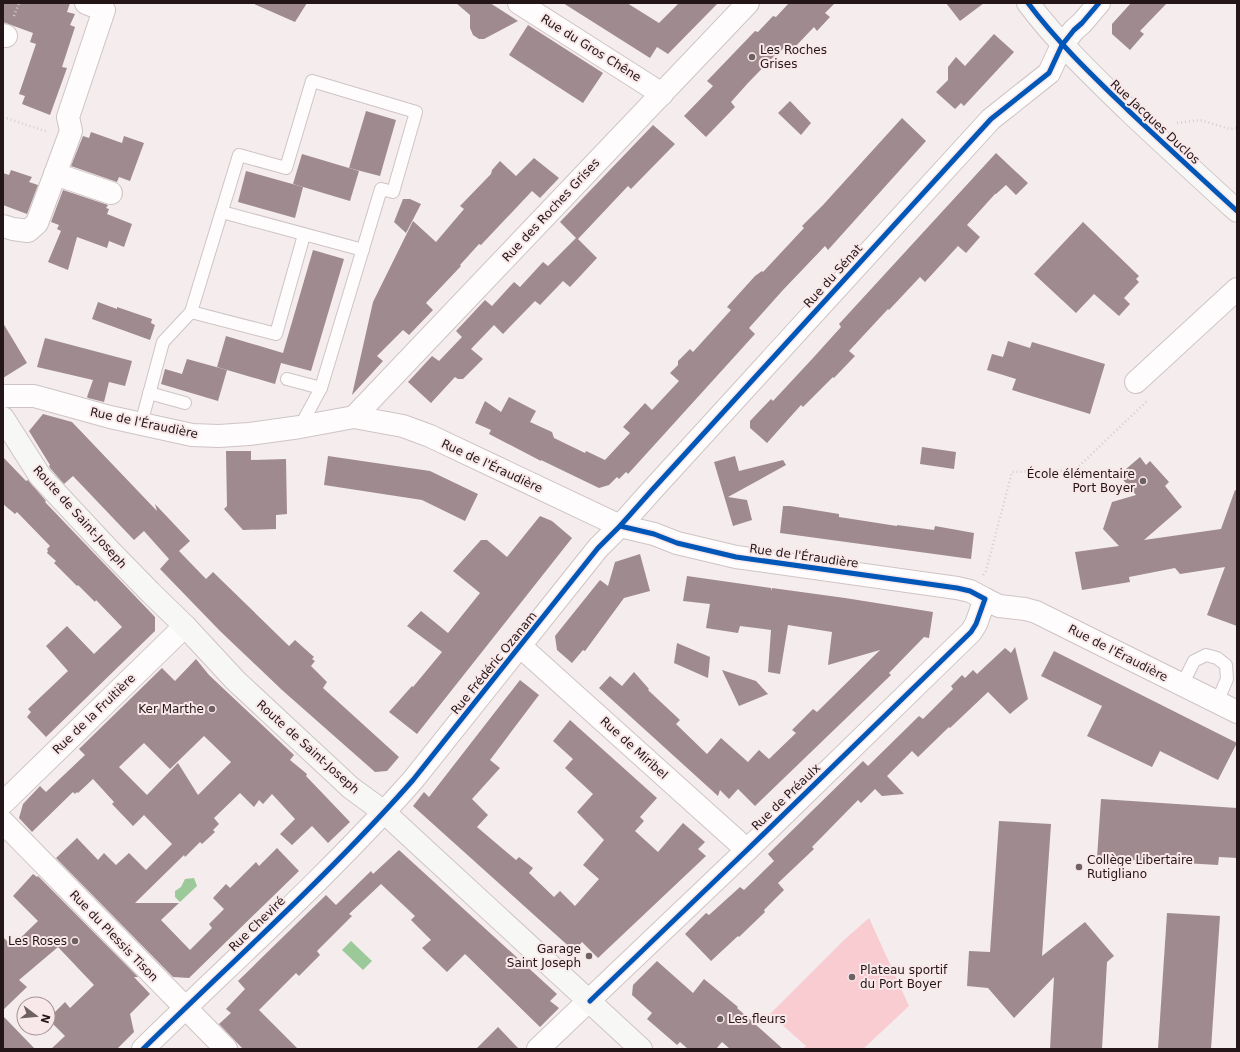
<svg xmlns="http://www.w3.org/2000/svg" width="1240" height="1052" viewBox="0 0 1240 1052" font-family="'DejaVu Sans',sans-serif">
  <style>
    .green { fill: #f8ccd1 }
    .water { fill: #9cc999 }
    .building { fill: #9f8a8f; fill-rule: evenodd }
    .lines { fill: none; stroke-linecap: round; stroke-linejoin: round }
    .lane-casing { stroke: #cfc4c5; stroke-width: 14 }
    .street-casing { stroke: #cfc4c5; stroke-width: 24 }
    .secondary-casing { stroke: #cfc4c5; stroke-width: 24 }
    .path { stroke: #d2cfcf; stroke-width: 2.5; stroke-dasharray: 1 3; stroke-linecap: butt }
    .lane { stroke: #fefcfc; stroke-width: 12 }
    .street { stroke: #fefcfc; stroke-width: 22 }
    .secondary { stroke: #f7f7f6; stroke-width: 22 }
    .cycleway-casing { stroke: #f9e8ea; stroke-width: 8 }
    .cycleway { stroke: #0057b8; stroke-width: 5 }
    .poi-dot { fill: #6d6163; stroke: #f9e8ea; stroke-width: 1.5 }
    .labels { text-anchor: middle; stroke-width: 4; stroke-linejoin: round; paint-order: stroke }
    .street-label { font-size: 12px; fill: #241618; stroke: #f9e8ea }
    .poi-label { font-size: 12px; fill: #241618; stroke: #f9e8ea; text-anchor: start }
  </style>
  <rect width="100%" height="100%" fill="#f5eced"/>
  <path class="green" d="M869,918L909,1006L863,1049H803L806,1046L770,1014L844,940Z"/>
  <g class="water">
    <path d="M194,878L197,886L180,902L175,897V891L181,887L185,879Z"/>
    <path d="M351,941L372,961L363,970L342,950Z"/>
  </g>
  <g class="building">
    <path d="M3,3H70L67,12L75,14L70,25L75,27L62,67L67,68L50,115L22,104L25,96L19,94L36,44L30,42L33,33L3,22Z"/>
    <path d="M252,3H307L295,22Z"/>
    <path d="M456,3H490L518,21L484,39H479L473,35L470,28V15Z"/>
    <path d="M563,3H627L659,23L679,3H718L668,54L657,47L650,58Z"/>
    <path d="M789,3H835L825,13L830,17L817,31L814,27L795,47L786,45L779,53L778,52L748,83L731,102L735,107L706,137L684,116L713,86L707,81L755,31L758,32L773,16L776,17Z"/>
    <path d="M946,3H984L960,21Z"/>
    <path d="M1131,3H1167L1140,31L1144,34L1130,50L1112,34V24Z"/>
    <path d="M528,25L603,73L583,103L509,55Z"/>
    <path d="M994,34L1014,52L964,106L961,103L955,109L936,92L948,80V67L956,57L965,66Z"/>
    <path d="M790,101L811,123L801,135L778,113Z"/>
    <path d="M366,111L396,120L380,176L349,168Z"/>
    <path d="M902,118L926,141L828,250L825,246L783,290L749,328L755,334L628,474L626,472L619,479L617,477L609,485L599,488L541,460V461L489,434L491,430L475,423L485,401L501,412L509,397L536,411L530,422L552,432L554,438L585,453L586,451L605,460L630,433L623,427L645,403L652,410L679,381L670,373L678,365V361L690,349L693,352L731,310L727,307L755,276L762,271L763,272L804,228L802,226L823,205Z"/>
    <path d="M653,125L675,144L631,189L628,186L578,239L597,258L570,287L563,281L540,305L535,301L503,334L494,325L471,349L483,359L463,379H458L455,377L431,403L408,382L432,356L439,361L462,337L456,331L485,300L492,306L514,282L520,287L543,262L548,266L576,238L560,222Z"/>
    <path d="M91,132L122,143L124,136L144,143L130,181L119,177L117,182L71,166L83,136L89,138Z"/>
    <path d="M996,153L1028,183L1016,195L1006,185L996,194H995L967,225L980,237L966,253L958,246L925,282L920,277L889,310L888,309L849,351L855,356L834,378L833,377L803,407L801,405L767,443L750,428V421L771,399L773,401L813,358L841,327L839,324Z"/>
    <path d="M302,154L359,171L350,201L293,184Z"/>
    <path d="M534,158L559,178L540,198L532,191L481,245L479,244L460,265L461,266L426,303L433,310L409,335L403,330L377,356L383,361L352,395L373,302L413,221L436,242L464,209L460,206L491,174L492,170L500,161L516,176Z"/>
    <path d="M11,170L32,177L29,182L38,185L27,214L3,205V173L9,175Z"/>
    <path d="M246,171L303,187L295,218L238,202Z"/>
    <path d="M63,190L108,205L106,208L109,209L107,214L132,224L124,247L109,241L107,248L77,237L68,270L48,262L61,231L57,229L59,225L51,222Z"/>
    <path d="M403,199H410L421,204L406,233L394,222Z"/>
    <path d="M1083,222L1139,276L1136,279L1139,282L1124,298L1130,304L1119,316L1094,294L1076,313L1034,274Z"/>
    <path d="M313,250L344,259L311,371L281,363L275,384L217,367L226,336L283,353Z"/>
    <path d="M98,302L117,309V307L152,319L151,323L155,325L150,340L92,319Z"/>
    <path d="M3,323L27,363L3,378Z"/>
    <path d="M45,338L132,361L125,386L109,382L104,402L88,398L87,397L93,380L37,367Z"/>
    <path d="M1008,341L1030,348L1032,342L1105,364L1090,414L1012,390L1016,379L987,370L992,354L1003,357Z"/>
    <path d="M187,359L227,370L218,401L161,384L165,369L182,374Z"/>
    <path d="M43,414L72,422L157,511L155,504L190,541L179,551L206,579L213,572L289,646L295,640L314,657L312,659L315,661L311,666L327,682L323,688L399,757L387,771L375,772L282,690L220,631L160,569L169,559L144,531L134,540L73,476L64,484L50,468L49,466L50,465L29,431Z"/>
    <path d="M922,447L956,452L954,469L920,464Z"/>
    <path d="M226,451H251V460L286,459L287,514L276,515V529L243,530L224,509L227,506Z"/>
    <path d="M328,456L430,471L478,494L465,521L422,500L324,485Z"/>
    <path d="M735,456L739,471L783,460L786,465L728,497L747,500L752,520L733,526L714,462Z"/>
    <path d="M3,457L26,481L28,480L46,501L45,502L155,617V631L46,737L27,717L31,712L28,709L68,671L46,646L67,626L94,654L122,627L96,600L95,602L78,585L77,586L54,563L56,561L47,553L48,551L47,549L50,546L17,512L15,514L3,504Z"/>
    <path d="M1140,457L1146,465L1150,461L1169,482L1165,486L1182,507L1144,540L1221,529L1235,490L1237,491V626L1207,615L1225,567L1180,574L1175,568L1129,577L1130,582L1082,590L1075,552L1119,546L1103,529L1112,502L1136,495L1119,475Z"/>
    <path d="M783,506H790L839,514V517L897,526V525L934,530L935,526L974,533L971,559L780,533Z"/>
    <path d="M540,516L552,521L572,538L417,734L389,712L412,686L413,687L442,652L407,626L421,611L448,633L480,593L453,571L481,540H487L507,557Z"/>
    <path d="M640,554L650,591L624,598L585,651L583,650L572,663L557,650L555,636L600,580L608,586L615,562Z"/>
    <path d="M687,576L771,588L772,591V588L845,598L933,612L929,638L924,637L889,673L891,675L755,806L738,789L729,799L720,790L718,796L599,688L610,676L622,686L634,672L649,689L648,690L680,720L676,724L707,754L721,738L748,762L759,750L769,759L796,733L792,730L813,709L817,712L880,650L828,665L832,632L788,625L780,674L768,672L771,630L740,626L738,633L706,628L710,604L683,601Z"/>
    <path d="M677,643L710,657L708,678L674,663Z"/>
    <path d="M1015,647L1028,699L1010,714L988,692L950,728L949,727L918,757L912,751L887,776L904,794L882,796L875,789L861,803L858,800L812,847L814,849L778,883L784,890L764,910L765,912L739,937L738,936L711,961L685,934L706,913L709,915L740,887L744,890L774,861L768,854L863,761L868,766L919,716L923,719L953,689L951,686L962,675L965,678L973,670L977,674L1005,648L1011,653Z"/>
    <path d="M1054,651L1237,743L1218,780L1160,751L1152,767L1087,736L1102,706L1041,676Z"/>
    <path d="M196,659L209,675L294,755L290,760L307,774L306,776L350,822L328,843L312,826L292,845L280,834L295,819L272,794L263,804L259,800L254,807L240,793L214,818L219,824L213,830L215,832L202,844L200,842L185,857L184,855L135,903H179L161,920L190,950L212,928L209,924L224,909L213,898L226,884L230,888L256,862L259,866L277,848L299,871L189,978L173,977L56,858L77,838L98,860L104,853L116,865L129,853L146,870L172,844L144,815L133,826L112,804L114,802L93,779L78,793L77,792L75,794L73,792L32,832L19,818L23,804L40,786L46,792L85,755L79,749L162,668L175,681ZM204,736L231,762L198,795L178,763L147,795L119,767L144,743L170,769Z"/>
    <path d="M722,670L756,681L768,694L739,706Z"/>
    <path d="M520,680L539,695L490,760L500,768L472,799L488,815L477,827L516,860L519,857L533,868L529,873L554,897L560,891L575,906L599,879L583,865L604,840L577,812L593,794L565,768L573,759L553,741L570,720L657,798L640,817L644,821L635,831L658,852L683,823L705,842L698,849L706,856L598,958L582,942L574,951L413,806L424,792L429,797Z"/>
    <path d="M1101,799L1237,808V858L1219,857L1218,865L1097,858Z"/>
    <path d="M999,821L1051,824L1042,956L1085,922L1114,956L1107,962L1102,1049H1050L1054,977L1014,1018L988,988L967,986L969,951L990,952Z"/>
    <path d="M399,850L557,994L550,1001L559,1008L540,1027L465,954L447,972L422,948L431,940L411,920L415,916L381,884L349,914L352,916L317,951L320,955L299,976L296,973L259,1010L298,1049H243L219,1024L231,1013L226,1009L245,989L238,981L326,895L336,905L371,871L373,874Z"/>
    <path d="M33,874L37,877L38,876L138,977H134L150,994L130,1014L134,1032L117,1049H51L65,1036L48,1019L65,1002L70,1008L94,985L58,947L19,980L27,987L3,1010V937L12,946L38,921L13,896Z"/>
    <path d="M1167,913L1220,916L1211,1049H1158Z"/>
    <path d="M657,961L693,993L704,979L738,1007L737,1008L783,1049H730L722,1042L716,1049H688L680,1042L677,1045L647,1019L652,1013L632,995L633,985Z"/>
    <path d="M3,1016L35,1049H3Z"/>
    <path d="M498,1027L519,1049H476Z"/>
  </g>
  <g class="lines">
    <defs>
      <g id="lane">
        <path d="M222,212L363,250"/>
        <path d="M191,312L276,334L304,235"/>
        <path d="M287,379L321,388"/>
        <path d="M149,393L185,403"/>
        <path d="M141,424L163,342L191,312L239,155L286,168L312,81L416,112L393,192L381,189L321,388L300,427"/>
        <path d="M1182,685L1194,661L1206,655L1217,658L1226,665L1227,679L1217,702"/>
      </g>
      <g id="street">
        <path d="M519,3L662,94"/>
        <path d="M3,35L6,36"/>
        <path d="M55,174L111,193"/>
        <path d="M3,226L13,229L28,231L37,223L71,131L68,117L104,10L86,3"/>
        <path d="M1136,382L1237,289"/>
        <path d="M3,396H34L110,417L192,435L219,436L249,434L300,427L354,417L403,426L430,436L620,526L654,534L677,543L736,557L957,588L970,591L985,599L999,606L1025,609L1036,612L1237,712"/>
        <path d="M354,417L748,3"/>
        <path d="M520,646L747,850"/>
        <path d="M3,803L185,626"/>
        <path d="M3,822L226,1049"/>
        <path d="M143,1049C234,960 329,875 413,780L598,548L620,526L653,489L991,119L1049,73L1062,45L1074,30L1082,23L1099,3"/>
        <path d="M538,1049L747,850L971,632L976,624L985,599"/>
      </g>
      <g id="secondary">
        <path d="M1028,3C1058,43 1094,77 1130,112C1165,145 1201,178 1237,211"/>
        <path d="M3,418L40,476L111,552L151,593L185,626L235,680L351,788L384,812L424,849L641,1049"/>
      </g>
    </defs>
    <use href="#lane" class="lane-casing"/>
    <use href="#street" class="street-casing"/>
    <use href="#secondary" class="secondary-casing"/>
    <g class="path">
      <path d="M14,16L19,3"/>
      <path d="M3,117L48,132"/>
      <path d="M1177,123L1200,120L1230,129L1237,128"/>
      <path d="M983,575L986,571L1012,472L1075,470L1147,401"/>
    </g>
    <use href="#lane" class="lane"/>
    <use href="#street" class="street"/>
    <use href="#secondary" class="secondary"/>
    <defs>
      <g id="cycleway">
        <path d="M1028,3C1058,43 1094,77 1130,112C1165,145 1201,178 1237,211"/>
        <path d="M590,1001L747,850L971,632L976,624L985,599L970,591L957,588L736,557L677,543L654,534L620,526"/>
        <path d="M143,1049C234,960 329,875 413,780L598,548L620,526L653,489L991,119L1049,73L1062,45L1074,30L1082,23L1099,3"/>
      </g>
    </defs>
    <use href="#cycleway" class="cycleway-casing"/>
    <use href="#cycleway" class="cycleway"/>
  </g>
  <g class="poi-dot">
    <circle cx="752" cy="57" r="4"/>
    <circle cx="1143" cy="481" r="4"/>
    <circle cx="212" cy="709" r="4"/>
    <circle cx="1079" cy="867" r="4"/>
    <circle cx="75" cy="941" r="4"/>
    <circle cx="589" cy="956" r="4"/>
    <circle cx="852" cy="977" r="4"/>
    <circle cx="720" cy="1019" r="4"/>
  </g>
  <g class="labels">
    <g class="street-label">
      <text transform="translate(591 48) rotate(32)" y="4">Rue du Gros Chêne</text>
      <text transform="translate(1155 122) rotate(43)" y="4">Rue Jacques Duclos</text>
      <text transform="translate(551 210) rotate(-47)" y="4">Rue des Roches Grises</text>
      <text transform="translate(833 276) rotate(-48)" y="4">Rue du Sénat</text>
      <text transform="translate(144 423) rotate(12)" y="4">Rue de l'Éraudière</text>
      <text transform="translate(492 466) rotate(25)" y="4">Rue de l'Éraudière</text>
      <text transform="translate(80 517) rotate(48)" y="4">Route de Saint-Joseph</text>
      <text transform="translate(804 556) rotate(8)" y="4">Rue de l'Éraudière</text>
      <text transform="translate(1118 653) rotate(27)" y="4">Rue de l'Éraudière</text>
      <text transform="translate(494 663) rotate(-51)" y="4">Rue Frédéric Ozanam</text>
      <text transform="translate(94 714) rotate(-44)" y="4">Rue de la Fruitière</text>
      <text transform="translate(308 747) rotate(42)" y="4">Route de Saint-Joseph</text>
      <text transform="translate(634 748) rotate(42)" y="4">Rue de Miribel</text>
      <text transform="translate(786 797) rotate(-44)" y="4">Rue de Préaulx</text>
      <text transform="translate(257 924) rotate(-44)" y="4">Rue Cheviré</text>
      <text transform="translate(114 936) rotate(46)" y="4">Rue du Plessis Tison</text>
    </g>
    <g class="poi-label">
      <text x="760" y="54">Les Roches<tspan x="760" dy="14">Grises</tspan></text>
      <text x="1135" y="478" text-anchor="end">École élémentaire<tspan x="1135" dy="14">Port Boyer</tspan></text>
      <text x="204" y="713" text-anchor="end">Ker Marthe</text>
      <text x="1087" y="864">Collège Libertaire<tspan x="1087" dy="14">Rutigliano</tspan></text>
      <text x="67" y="945" text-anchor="end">Les Roses</text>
      <text x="581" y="953" text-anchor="end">Garage<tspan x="581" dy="14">Saint Joseph</tspan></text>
      <text x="860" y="974">Plateau sportif<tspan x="860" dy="14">du Port Boyer</tspan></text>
      <text x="728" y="1023">Les fleurs</text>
    </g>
  </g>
  <rect width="1240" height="1052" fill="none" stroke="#241618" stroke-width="8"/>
  <g transform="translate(36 1016) rotate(106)"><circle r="19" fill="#f9e8ea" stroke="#a49496"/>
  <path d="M0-3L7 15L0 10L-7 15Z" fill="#6d6163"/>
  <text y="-6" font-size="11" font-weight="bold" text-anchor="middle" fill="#241618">N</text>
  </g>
</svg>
